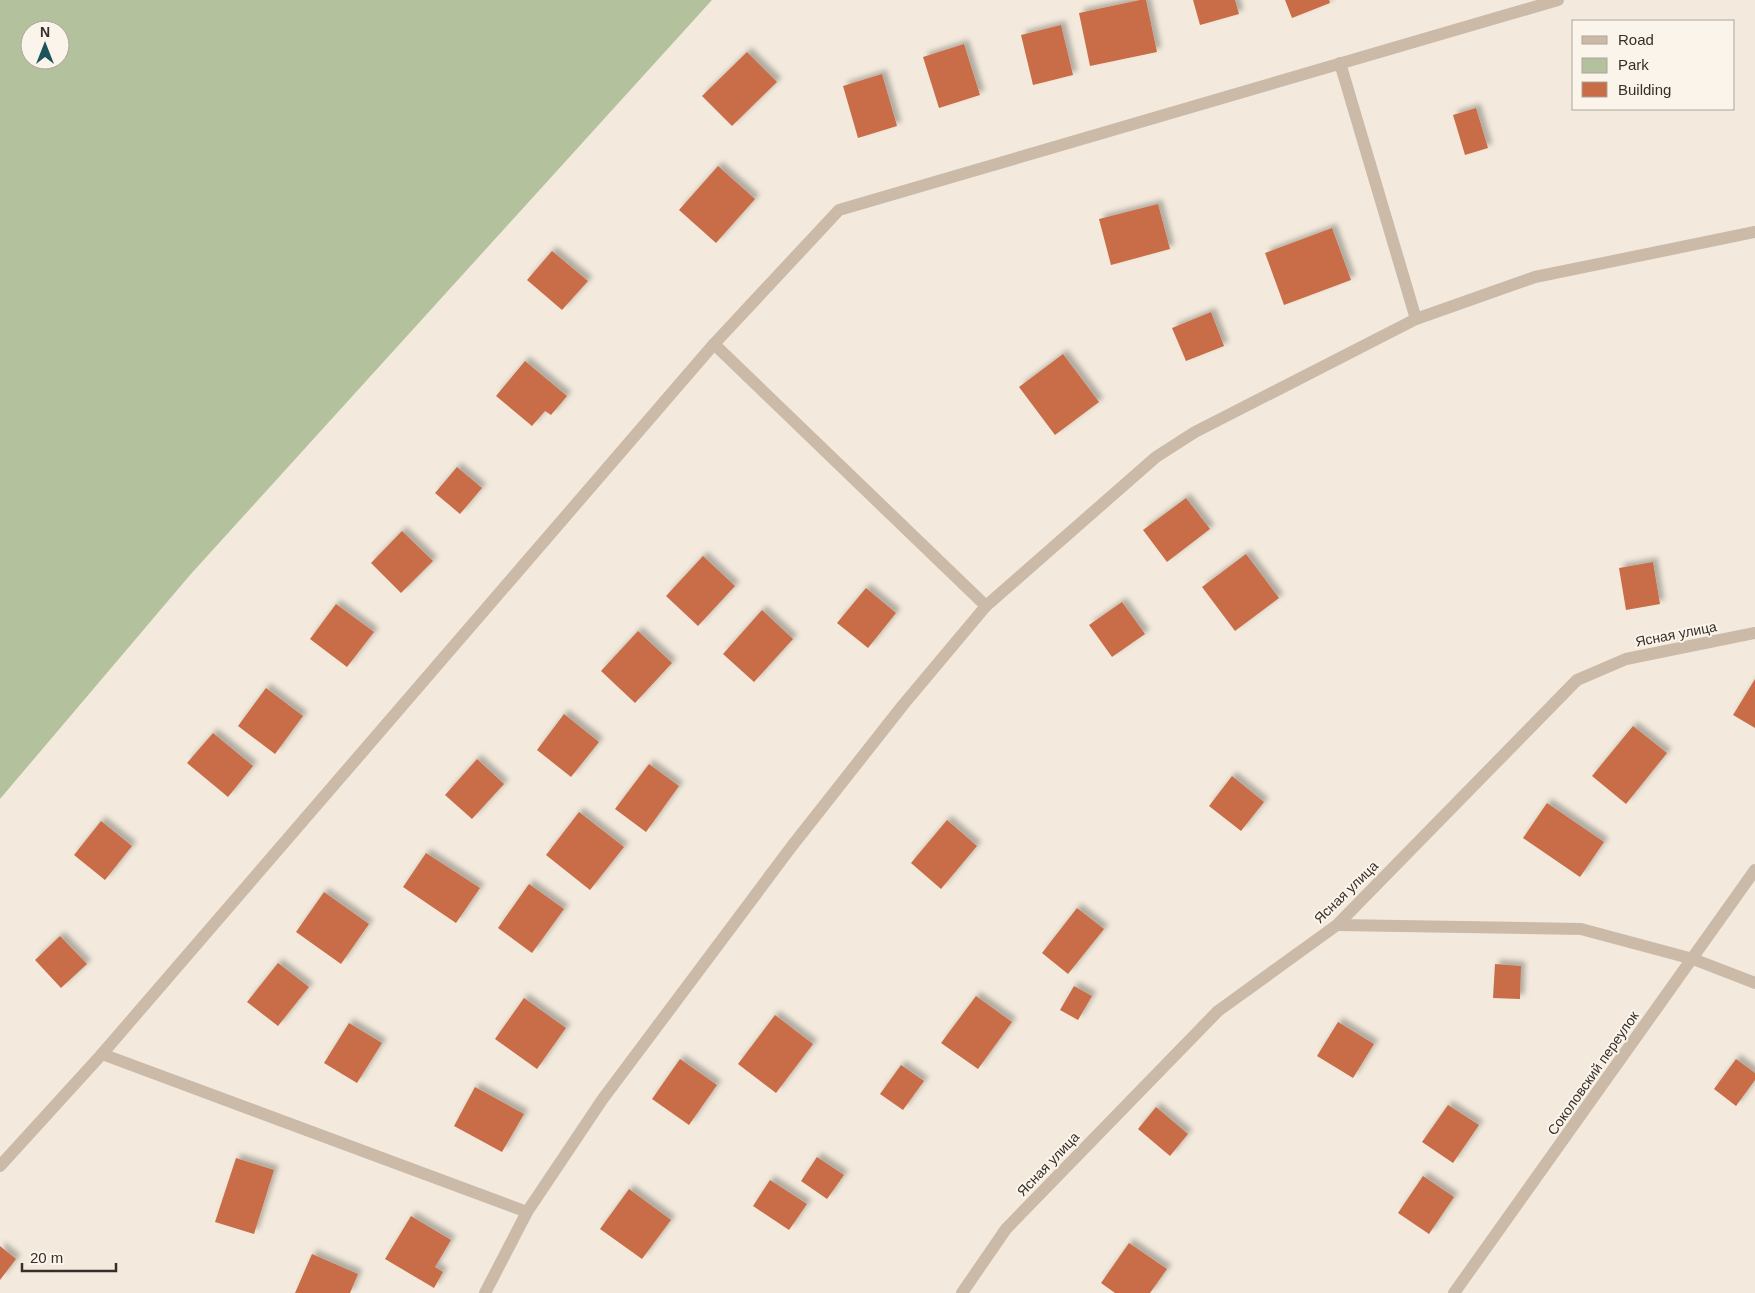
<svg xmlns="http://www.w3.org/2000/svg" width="1755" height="1293" viewBox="0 0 1755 1293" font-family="Arial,sans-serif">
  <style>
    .green { fill: #b3c29c; fill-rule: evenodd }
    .building { fill: #c86d46; filter: url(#shadow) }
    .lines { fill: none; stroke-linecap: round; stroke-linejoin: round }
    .service { stroke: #cbbaa8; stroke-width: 12 }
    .minor { stroke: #cbbaa8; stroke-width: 12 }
    .labels { text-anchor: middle; stroke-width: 4; stroke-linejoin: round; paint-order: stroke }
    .street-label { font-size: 14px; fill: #382e29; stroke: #faf4ea }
  </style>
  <defs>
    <filter id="shadow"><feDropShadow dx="4.5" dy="-4.5" stdDeviation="2.5" flood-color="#0004"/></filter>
  </defs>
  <rect width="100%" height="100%" fill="#f3eadd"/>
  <path class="green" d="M0,0H712L190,575L0,799ZM30,30H60V60H30Z"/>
  <g class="building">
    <path d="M1140,0H1146L1157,52L1090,66L1079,13Z"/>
    <path d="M1193,0H1235L1239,14L1200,25Z"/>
    <path d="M1285,0H1329L1330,3L1292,18Z"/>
    <path d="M1061,25L1073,75L1033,85L1021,35Z"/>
    <path d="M964,44L980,95L939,108L923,57Z"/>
    <path d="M747,52L777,82L732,126L702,96Z"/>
    <path d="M882,74L897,126L858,138L843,86Z"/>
    <path d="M1476,108L1488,148L1465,155L1453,115Z"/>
    <path d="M718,166L755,199L716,243L679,210Z"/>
    <path d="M1158,204L1170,249L1111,265L1099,219Z"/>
    <path d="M1332,228L1351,280L1284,305L1265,253Z"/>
    <path d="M552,251L588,281L562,310L527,280Z"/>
    <path d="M1211,312L1224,346L1186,361L1172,328Z"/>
    <path d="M1063,354L1099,402L1055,435L1019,387Z"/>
    <path d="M525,361L567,396L551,415L545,411L532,426L496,396Z"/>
    <path d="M457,467L482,488L460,514L435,493Z"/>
    <path d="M1186,498L1210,529L1167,562L1143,530Z"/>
    <path d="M402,531L433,561L401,593L371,563Z"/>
    <path d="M1246,554L1279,598L1235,631L1202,587Z"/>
    <path d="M703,556L735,586L698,626L666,596Z"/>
    <path d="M1653,562L1660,604L1626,610L1619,568Z"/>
    <path d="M866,588L896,613L868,648L837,623Z"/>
    <path d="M1122,602L1145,634L1112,657L1089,625Z"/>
    <path d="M336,604L374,632L347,667L310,639Z"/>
    <path d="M762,610L793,639L754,682L723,654Z"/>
    <path d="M638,631L672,663L635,703L601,671Z"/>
    <path d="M1755,679V728L1733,715Z"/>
    <path d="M266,688L303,716L275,754L238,726Z"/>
    <path d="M564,714L599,742L571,777L537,750Z"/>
    <path d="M1633,726L1667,753L1626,804L1592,776Z"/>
    <path d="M213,733L253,766L228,797L187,763Z"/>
    <path d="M477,759L504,784L472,819L445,795Z"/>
    <path d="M649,764L679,786L646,832L615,809Z"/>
    <path d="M1232,776L1264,802L1241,831L1209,806Z"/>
    <path d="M1547,803L1604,842L1580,877L1523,838Z"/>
    <path d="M579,812L624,847L590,890L546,855Z"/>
    <path d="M947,820L977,846L941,889L911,863Z"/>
    <path d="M101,821L132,846L105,880L74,855Z"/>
    <path d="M426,853L480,888L456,923L403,887Z"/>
    <path d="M529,884L564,909L532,953L498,928Z"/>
    <path d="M324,892L369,924L341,964L296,932Z"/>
    <path d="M1077,908L1104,929L1068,974L1042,953Z"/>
    <path d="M60,936L87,964L61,988L35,960Z"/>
    <path d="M278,963L309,987L278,1026L247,1002Z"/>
    <path d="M1495,964L1521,966L1520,999L1493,998Z"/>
    <path d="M1074,986L1092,996L1078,1020L1060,1010Z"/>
    <path d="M976,996L1012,1022L978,1069L941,1043Z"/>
    <path d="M524,998L566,1028L537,1069L495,1039Z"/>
    <path d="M775,1015L813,1044L776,1093L738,1064Z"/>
    <path d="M1338,1022L1374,1044L1353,1078L1317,1056Z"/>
    <path d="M349,1023L382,1043L357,1083L324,1063Z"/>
    <path d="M680,1059L717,1085L689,1125L652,1099Z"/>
    <path d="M1736,1059L1755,1073V1080L1736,1106L1714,1089Z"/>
    <path d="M901,1065L924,1081L903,1110L880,1094Z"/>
    <path d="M475,1087L524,1114L502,1152L454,1126Z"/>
    <path d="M1448,1105L1479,1125L1453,1163L1422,1142Z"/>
    <path d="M1156,1107L1188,1134L1170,1156L1138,1129Z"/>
    <path d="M817,1157L844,1175L827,1199L801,1181Z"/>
    <path d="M236,1158L274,1170L254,1234L215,1222Z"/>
    <path d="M1423,1176L1454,1197L1429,1234L1398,1213Z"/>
    <path d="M770,1180L807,1204L789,1230L753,1206Z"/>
    <path d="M629,1189L671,1220L642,1259L600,1229Z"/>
    <path d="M411,1216L451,1240L435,1267L443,1272L434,1288L385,1259Z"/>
    <path d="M1129,1243L1167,1269L1150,1293H1115L1101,1283Z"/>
    <path d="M0,1246L16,1259L0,1280Z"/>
    <path d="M312,1254L358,1274L350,1293H295Z"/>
  </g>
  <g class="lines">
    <g class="service">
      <path d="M1340,63L1416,319"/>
      <path d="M714,344L986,606"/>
      <path d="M102,1054L527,1212"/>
      <path d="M0,1166L102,1054L714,344L839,210L1558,0"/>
    </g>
    <g class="minor">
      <path d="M1337,925L1581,929L1693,959L1755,983"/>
      <path d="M485,1293L527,1212L602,1100L792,846L903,705L986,606L1156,457L1195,432L1416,319L1535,277L1755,232"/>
      <path d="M962,1293L1006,1229L1218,1011L1337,925L1577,680L1626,659L1755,633"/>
      <path d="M1454,1293L1755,870"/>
    </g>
  </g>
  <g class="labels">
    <g class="street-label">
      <text transform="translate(1676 634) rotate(-11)" y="5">Ясная улица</text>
      <text transform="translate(1346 892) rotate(-44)" y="5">Ясная улица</text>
      <text transform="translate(1593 1073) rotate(-55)" y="5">Соколовский переулок</text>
      <text transform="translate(1048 1164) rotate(-46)" y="5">Ясная улица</text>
    </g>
  </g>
  <rect x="1572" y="20" width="162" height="90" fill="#faf4ea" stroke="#aca59d"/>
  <rect x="1582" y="36" width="25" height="8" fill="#cbbaa8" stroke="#aca59d"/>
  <text x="1618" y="45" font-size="15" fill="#382e29">Road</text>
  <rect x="1582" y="58" width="25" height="15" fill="#b3c29c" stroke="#aca59d"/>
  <text x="1618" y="70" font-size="15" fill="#382e29">Park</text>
  <rect x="1582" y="82" width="25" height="15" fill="#c86d46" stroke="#aca59d"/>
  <text x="1618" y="95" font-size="15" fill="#382e29">Building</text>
  <g transform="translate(45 45)"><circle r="24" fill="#faf4ea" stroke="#aca59d"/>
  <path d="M0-4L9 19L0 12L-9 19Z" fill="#1d535b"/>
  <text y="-8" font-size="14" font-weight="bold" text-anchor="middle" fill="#382e29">N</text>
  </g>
  <path d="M22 1263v8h94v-8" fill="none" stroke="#382e29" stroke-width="2.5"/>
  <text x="30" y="1263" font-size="15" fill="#382e29" stroke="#faf4ea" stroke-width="4" paint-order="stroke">20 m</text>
</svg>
